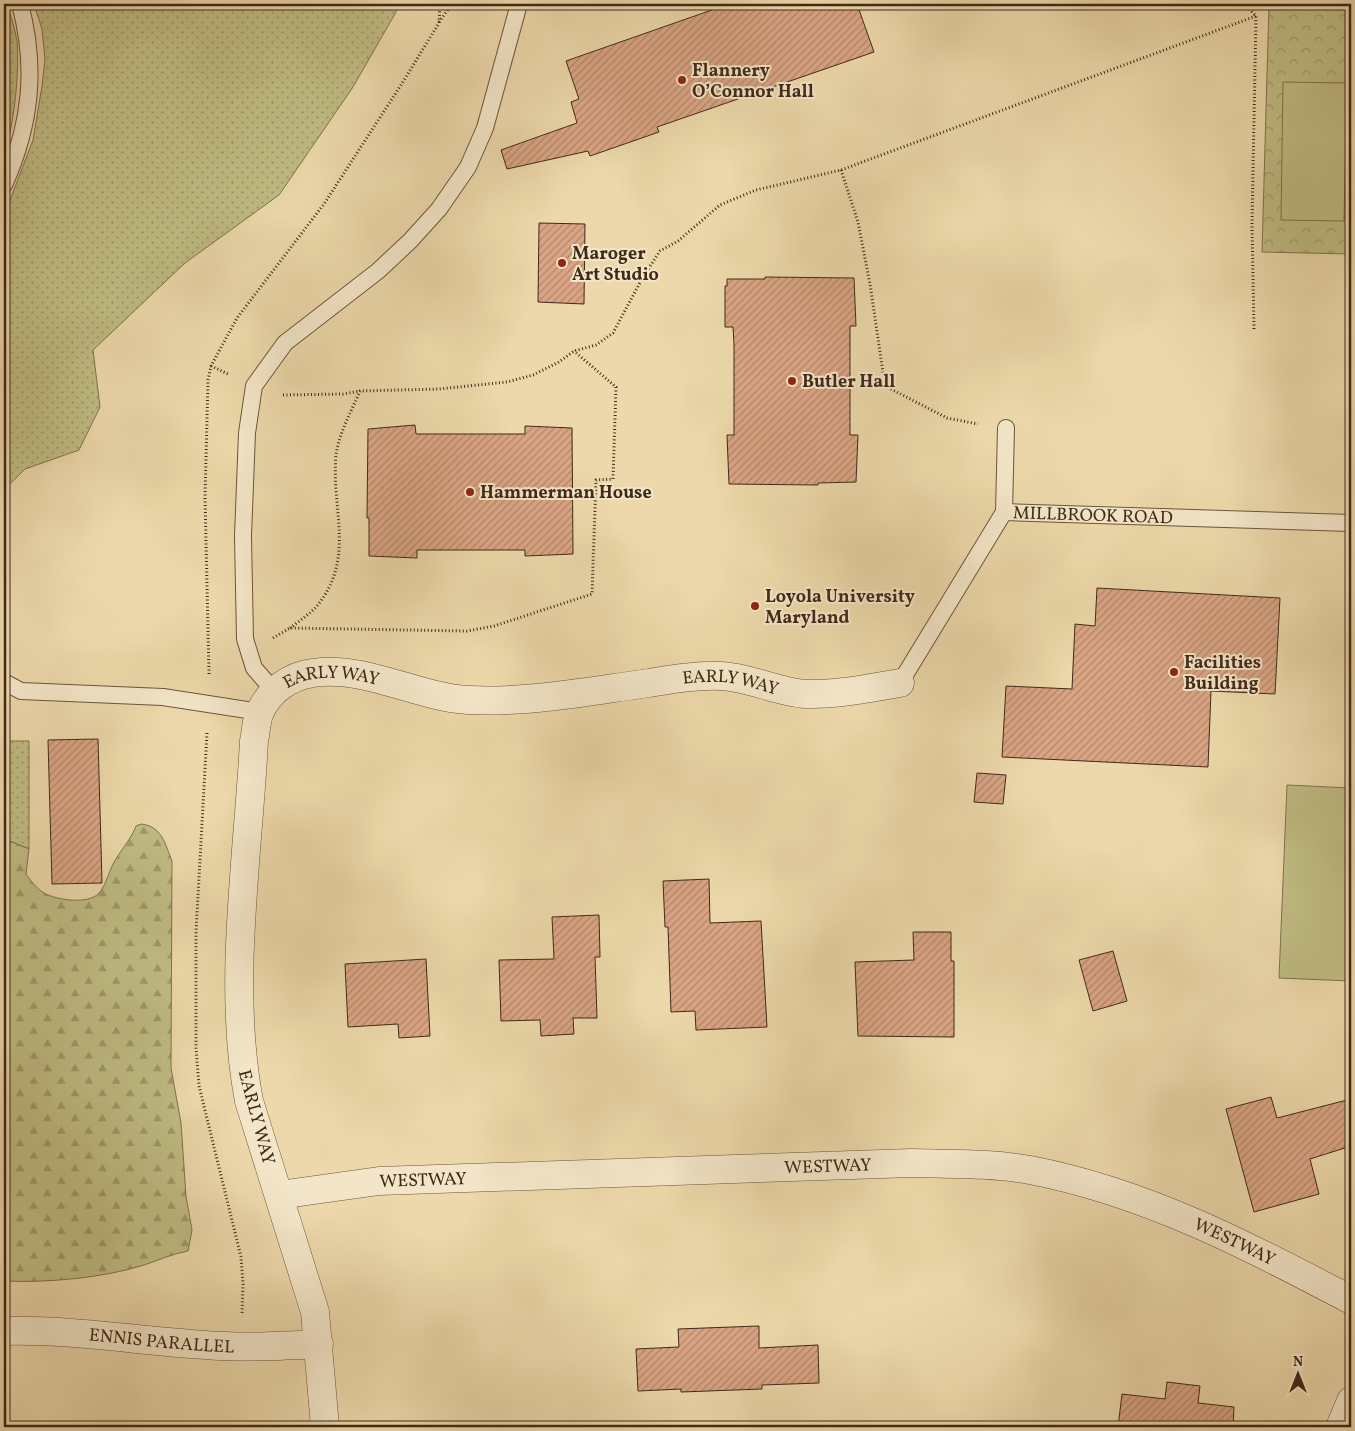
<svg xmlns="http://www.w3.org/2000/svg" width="1355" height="1431" viewBox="0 0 1355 1431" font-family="Vollkorn,serif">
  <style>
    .grass { fill: url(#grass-dots); stroke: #80724e }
    .forest { fill: url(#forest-firs); stroke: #80724e }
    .park { fill: url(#park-crowns); stroke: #80724e }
    .pitch { fill: #c0bc83; stroke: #80724e }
    .building { fill: url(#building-hatch); stroke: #412918 }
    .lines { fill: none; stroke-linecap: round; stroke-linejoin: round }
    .service-casing { stroke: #6c553c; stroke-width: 18 }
    .minor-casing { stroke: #6c553c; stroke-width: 29 }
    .path { stroke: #412918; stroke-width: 3; stroke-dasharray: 1 2.5; stroke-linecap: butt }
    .service { stroke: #f3e6c8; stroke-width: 16 }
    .minor { stroke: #f3e6c8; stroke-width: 28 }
    .poi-dot { fill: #8f2418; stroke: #f3e6c8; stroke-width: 2 }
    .labels { text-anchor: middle; stroke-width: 4; stroke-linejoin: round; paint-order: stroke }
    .poi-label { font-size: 18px; font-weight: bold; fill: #412918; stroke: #f3e6c8; text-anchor: start }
    .street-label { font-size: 18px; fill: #412918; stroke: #f3e6c8 }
  </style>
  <defs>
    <pattern id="grass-dots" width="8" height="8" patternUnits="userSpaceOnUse" patternTransform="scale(1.25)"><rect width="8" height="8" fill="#c0bc83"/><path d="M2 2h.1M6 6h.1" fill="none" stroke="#9e996a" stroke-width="1.8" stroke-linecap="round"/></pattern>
    <pattern id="forest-firs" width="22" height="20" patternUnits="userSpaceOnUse" patternTransform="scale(1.25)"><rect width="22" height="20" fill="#c0bc83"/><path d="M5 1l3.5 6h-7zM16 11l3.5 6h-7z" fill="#9e996a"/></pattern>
    <pattern id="park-crowns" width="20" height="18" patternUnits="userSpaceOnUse" patternTransform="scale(1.25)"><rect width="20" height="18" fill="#c0bc83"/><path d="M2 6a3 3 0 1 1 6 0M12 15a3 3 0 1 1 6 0" fill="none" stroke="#9e996a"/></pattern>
    <pattern id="building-hatch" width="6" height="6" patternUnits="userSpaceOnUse" patternTransform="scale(1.25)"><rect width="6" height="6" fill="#daa584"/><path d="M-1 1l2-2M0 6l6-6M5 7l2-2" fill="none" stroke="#b2866b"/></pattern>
  </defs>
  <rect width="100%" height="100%" fill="#ecd8aa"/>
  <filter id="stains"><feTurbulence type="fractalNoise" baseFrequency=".004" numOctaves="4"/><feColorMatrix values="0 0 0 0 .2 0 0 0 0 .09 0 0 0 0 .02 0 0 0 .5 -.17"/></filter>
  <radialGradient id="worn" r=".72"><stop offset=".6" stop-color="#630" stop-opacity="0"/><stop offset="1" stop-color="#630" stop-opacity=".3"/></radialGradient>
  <g class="grass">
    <path d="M4,4H6C11,16 15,28 17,41C20,67 14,129 4,153Z"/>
    <path d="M34,4H396V12L353,87L279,195L185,263L93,350L100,407L79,450L25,469L4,490V216L33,140L42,86L45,60L42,29Z"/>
    <path d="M4,741H29V849L12,842L4,843Z"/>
  </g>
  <path class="forest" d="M141,824C162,826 165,844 172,861L171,1068L181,1123L186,1196L192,1230L188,1251C172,1254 159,1260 144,1265C103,1278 47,1283 4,1281V843L12,842L29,849L26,874C31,881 36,888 44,893C56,900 89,905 99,893C107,884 109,869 116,859C123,847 131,839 136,826Z"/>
  <path class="park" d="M1269,4H1351V254L1262,252Z"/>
  <g class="pitch">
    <path d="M1286,4H1349V9L1286,8Z"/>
    <path d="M1283,82L1347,83L1344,221L1281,220Z"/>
    <path d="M1287,785L1351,788V981L1279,978Z"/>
  </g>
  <g class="building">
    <path d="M729,4H857L874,52L657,127L659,132L590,156L588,151L507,169L501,150L577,123L571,102L579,99L566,61Z"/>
    <path d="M539,223L585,224L584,304L538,302Z"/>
    <path d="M765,277L854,278L856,326H850V435H858L856,482L818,483V485L729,484L727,435H734V344L733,327H725V286H727V279H765Z"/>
    <path d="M415,425L416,434H525V426L572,428L573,554L525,556V550H417V558L369,556V518H367L368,429Z"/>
    <path d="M1097,588L1280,598L1275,694L1211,691L1208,767L1002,757L1006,686L1072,689L1075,624L1095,626Z"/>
    <path d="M98,739L102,883L52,884L48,740Z"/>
    <path d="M977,773L1006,775L1003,804L974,802Z"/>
    <path d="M709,879L710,923L761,921L767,1027L696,1030L695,1011L671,1012L668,927H665L663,881Z"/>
    <path d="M599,915L600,957H595L597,1018H573L574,1034L541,1036L540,1020L501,1021L499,960L554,959L552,917Z"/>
    <path d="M913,932H951V961H954V1037L858,1036L855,962L914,960Z"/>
    <path d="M1113,951L1127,1001L1093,1011L1079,960Z"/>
    <path d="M426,959L430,1036L399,1038L398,1024L348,1027L345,964Z"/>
    <path d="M1271,1097L1277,1118L1351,1099V1146L1310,1159L1319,1194L1254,1212L1226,1109Z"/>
    <path d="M759,1326V1348L818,1345L819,1383L762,1385V1389L681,1392V1389L638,1391L636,1349L679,1347L678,1329Z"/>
    <path d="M1167,1382L1200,1386L1198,1403L1234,1407L1233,1427H1118L1122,1394L1165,1399Z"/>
  </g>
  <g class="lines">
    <defs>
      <g id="service">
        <path d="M4,185C31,125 37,67 20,4"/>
        <path d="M1004,512L1006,428"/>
        <path d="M4,682L21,691L163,697L260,712"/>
        <path id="s1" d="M900,683L1004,512L1351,523"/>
        <path d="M274,691L254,668L245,639L243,536L247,433L254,386L285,343L378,271L410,241L439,209L468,167L485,128L519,4"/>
      </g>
      <g id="minor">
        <path id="s2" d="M279,1195L379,1181L912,1163C951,1164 991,1163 1030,1170C1145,1192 1249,1246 1351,1300"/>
        <path id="s3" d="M4,1331C72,1329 138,1341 205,1345C243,1348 281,1346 319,1344"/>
        <path id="s4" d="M325,1427L315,1312L249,1101C227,986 248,858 254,741C256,732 256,720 260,712C269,691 290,676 313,673C365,665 416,697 468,700C529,703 589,691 649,683C673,679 697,675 721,676C749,677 777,692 806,694C837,695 869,688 900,683"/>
        <path d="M1340,1427L1351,1401"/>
      </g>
    </defs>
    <use href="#service" class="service-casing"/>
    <use href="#minor" class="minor-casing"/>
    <g class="path">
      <path d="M1244,4L1256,16L1252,225L1254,329"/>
      <path d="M439,22L452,4"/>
      <path d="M841,170L858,222L870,284L885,386L947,418L978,424"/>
      <path d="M211,366L228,374"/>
      <path d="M283,395L343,394L360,391"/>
      <path d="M290,628C299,621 310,614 317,606C356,558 331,510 336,455C339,433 351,412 360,391L439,389L507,382L533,375L559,362L574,351L596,345L613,333L643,277L660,251L678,241L720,205L756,190L841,170L1256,16"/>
      <path d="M273,638L290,628L467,631L494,626L592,594L596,480L613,479L616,387L574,351"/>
      <path d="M209,674L205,497L208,380L211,366L237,318L324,204L401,85L439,23L440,4"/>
      <path d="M207,733L196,932V1048L199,1086L241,1257L243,1284L242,1314"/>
    </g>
    <use href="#service" class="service"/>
    <use href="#minor" class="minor"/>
  </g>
  <g class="poi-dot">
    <circle cx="682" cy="80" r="5"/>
    <circle cx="562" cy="263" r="5"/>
    <circle cx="792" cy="381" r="5"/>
    <circle cx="470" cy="492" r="5"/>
    <circle cx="755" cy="606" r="5"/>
    <circle cx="1174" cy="672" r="5"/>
  </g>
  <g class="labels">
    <g class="poi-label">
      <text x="692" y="76">Flannery<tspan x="692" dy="21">O’Connor Hall</tspan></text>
      <text x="572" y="259">Maroger<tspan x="572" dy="21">Art Studio</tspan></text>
      <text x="802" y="387">Butler Hall</text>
      <text x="480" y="498">Hammerman House</text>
      <text x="765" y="602">Loyola University<tspan x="765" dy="21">Maryland</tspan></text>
      <text x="1184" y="668">Facilities<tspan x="1184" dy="21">Building</tspan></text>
    </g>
    <g class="street-label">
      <text dy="6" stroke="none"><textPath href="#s1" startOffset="289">MILLBROOK ROAD</textPath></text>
      <text dy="6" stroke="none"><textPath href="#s4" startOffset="814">EARLY WAY</textPath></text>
      <text dy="6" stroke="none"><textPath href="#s4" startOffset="1219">EARLY WAY</textPath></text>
      <text transform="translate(257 1117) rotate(75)" y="6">EARLY WAY</text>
      <text dy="6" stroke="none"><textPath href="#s2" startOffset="550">WESTWAY</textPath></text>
      <text dy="6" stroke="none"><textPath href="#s2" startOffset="145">WESTWAY</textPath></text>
      <text dy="6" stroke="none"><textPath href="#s2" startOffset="970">WESTWAY</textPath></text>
      <text dy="6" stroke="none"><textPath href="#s3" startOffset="158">ENNIS PARALLEL</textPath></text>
    </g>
  </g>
  <rect width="1355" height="1431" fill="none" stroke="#ecd8aa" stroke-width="20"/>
  <rect x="5" y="5" width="1345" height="1421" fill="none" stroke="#412918" stroke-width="2.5"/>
  <rect x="10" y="10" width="1335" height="1411" fill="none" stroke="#412918"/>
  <g transform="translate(1298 1374)" stroke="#f3e6c8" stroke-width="4" paint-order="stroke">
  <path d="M0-4L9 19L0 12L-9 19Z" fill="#412918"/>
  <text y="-8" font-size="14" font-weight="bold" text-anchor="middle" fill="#412918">N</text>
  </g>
  <rect width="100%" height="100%" filter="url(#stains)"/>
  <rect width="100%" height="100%" fill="url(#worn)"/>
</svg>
